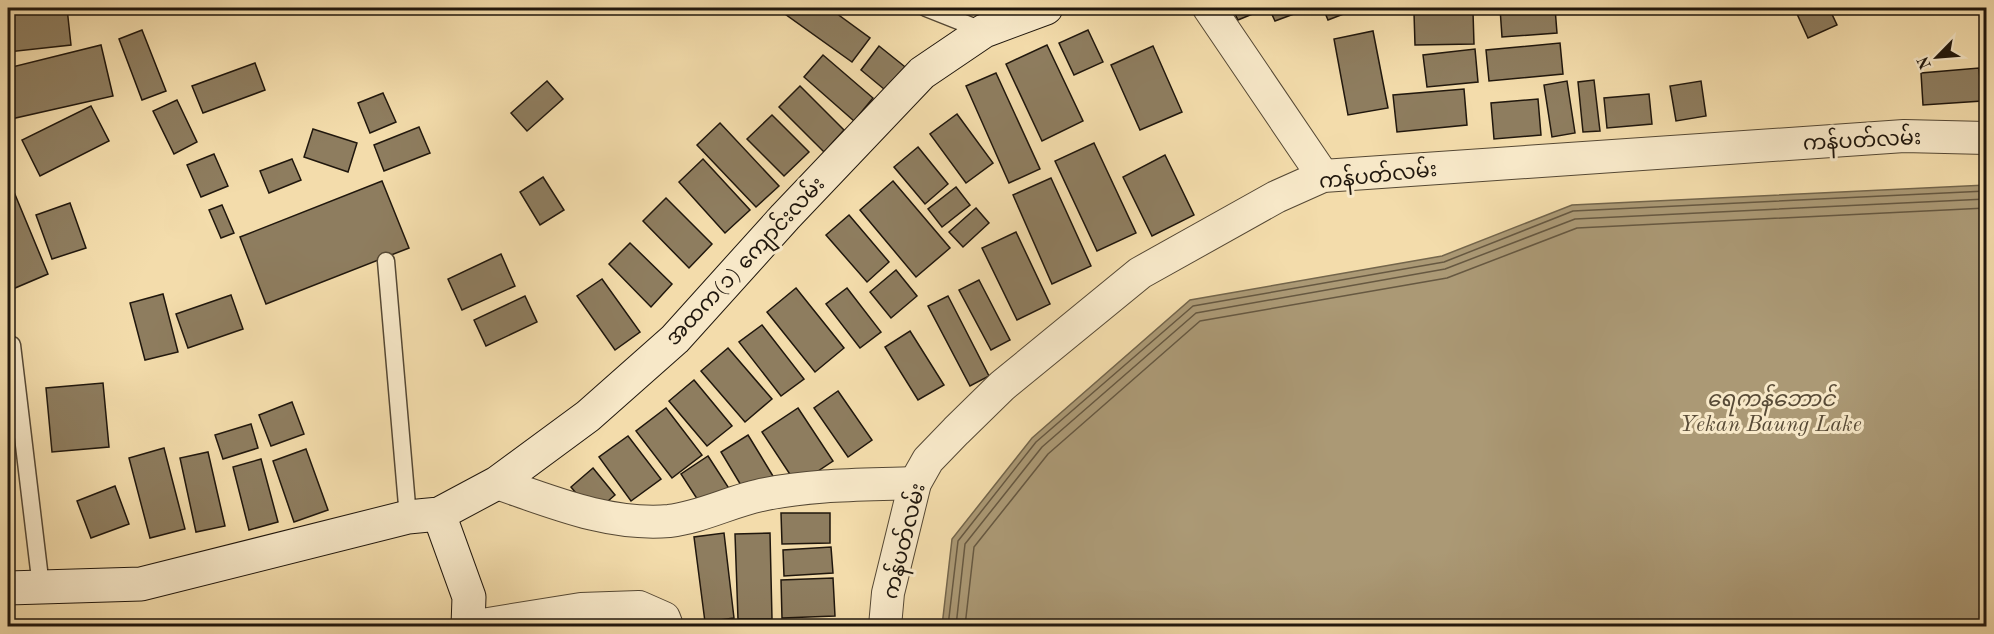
<svg xmlns="http://www.w3.org/2000/svg" width="1994" height="634" viewBox="0 0 1994 634" font-family="'Old Standard TT','Noto Sans Myanmar',serif">
  <style>
    .water { fill: #ab9975; stroke: #73654b; stroke-width: 1.5 }
    .lines { fill: none; stroke-linecap: round; stroke-linejoin: round }
    .shore { stroke: #665841; stroke-width: 1.5 }
    .building { fill: #8e7d5f; stroke: #20170d; stroke-width: 1.5 }
    .service-casing { stroke: #554834; stroke-width: 19 }
    .minor-casing { stroke: #554834; stroke-width: 34 }
    .secondary-casing { stroke: #20170d; stroke-width: 35 }
    .service { stroke: #f7e8c8; stroke-width: 16 }
    .minor { stroke: #f7e8c8; stroke-width: 32 }
    .secondary { stroke: #f7e8c8; stroke-width: 33 }
    .labels { text-anchor: middle; stroke-width: 6; stroke-linejoin: round; paint-order: stroke }
    .street-label { font-size: 21px; fill: #20170d; stroke: #f7e8c8 }
    .water-label { font-size: 22px; font-style: italic; fill: #584b37; stroke: #f7e8c8 }
  </style>
  <rect width="100%" height="100%" fill="#f3dcab"/>
  <filter id="stains"><feTurbulence type="fractalNoise" baseFrequency=".00333" numOctaves="4"/><feColorMatrix values="0 0 0 0 .2 0 0 0 0 .09 0 0 0 0 .02 0 0 0 .5 -.17"/></filter>
  <radialGradient id="worn" r=".72"><stop offset=".6" stop-color="#630" stop-opacity="0"/><stop offset="1" stop-color="#630" stop-opacity=".3"/></radialGradient>
  <path class="water" d="M1986,185V626H942L952,539L1032,438L1190,300L1442,256L1572,205Z"/>
  <g class="lines">
    <g class="shore">
      <path d="M948,626L958,541L1036,442L1193,306L1444,262L1573,211L1986,191"/>
      <path d="M956,626L965,544L1042,447L1196,313L1445,269L1575,219L1986,199"/>
      <path d="M965,626L974,547L1048,454L1200,321L1447,278L1577,228L1986,208"/>
    </g>
  </g>
  <g class="building">
    <path d="M32,8H67L71,45L8,52V10Z"/>
    <path d="M789,8H829L870,38L852,62L785,14Z"/>
    <path d="M930,8H967L958,24Z"/>
    <path d="M1232,8H1267L1238,20Z"/>
    <path d="M1269,8H1310L1275,21Z"/>
    <path d="M1323,8H1359L1328,20Z"/>
    <path d="M1500,8H1555L1557,33L1502,37Z"/>
    <path d="M1811,8H1829L1837,25L1808,38L1797,14Z"/>
    <path d="M1473,12L1474,44L1415,45L1414,13Z"/>
    <path d="M142,30L166,91L142,100L119,39Z"/>
    <path d="M1088,30L1103,62L1074,75L1059,43Z"/>
    <path d="M1373,31L1388,108L1348,115L1334,39Z"/>
    <path d="M1560,43L1563,74L1489,81L1486,50Z"/>
    <path d="M101,45L113,96L11,119L8,102V68Z"/>
    <path d="M1047,45L1083,121L1042,141L1006,64Z"/>
    <path d="M879,46L909,70L890,94L861,70Z"/>
    <path d="M1153,46L1182,112L1140,130L1111,65Z"/>
    <path d="M1475,49L1478,82L1427,87L1423,55Z"/>
    <path d="M823,55L873,98L854,121L804,77Z"/>
    <path d="M255,63L265,90L203,113L192,86Z"/>
    <path d="M1979,68L1982,101L1923,105L1921,73Z"/>
    <path d="M996,73L1040,169L1009,183L966,86Z"/>
    <path d="M1594,80L1600,131L1583,132L1578,82Z"/>
    <path d="M547,81L563,99L527,131L511,113Z"/>
    <path d="M1567,81L1575,133L1552,137L1544,85Z"/>
    <path d="M1701,81L1706,116L1676,121L1670,86Z"/>
    <path d="M800,86L844,130L824,152L779,107Z"/>
    <path d="M1464,89L1467,125L1397,132L1393,95Z"/>
    <path d="M383,93L396,122L370,133L358,103Z"/>
    <path d="M1649,94L1652,124L1607,128L1604,98Z"/>
    <path d="M1538,99L1541,135L1494,139L1491,103Z"/>
    <path d="M177,100L197,142L174,154L153,111Z"/>
    <path d="M91,106L109,141L40,176L22,140Z"/>
    <path d="M957,114L993,163L966,183L930,134Z"/>
    <path d="M772,115L809,152L784,176L747,139Z"/>
    <path d="M720,123L779,186L756,207L697,145Z"/>
    <path d="M419,127L430,153L384,171L374,145Z"/>
    <path d="M313,129L357,143L348,172L304,157Z"/>
    <path d="M1094,143L1136,233L1097,251L1055,161Z"/>
    <path d="M918,147L948,184L925,204L894,167Z"/>
    <path d="M214,154L228,186L201,197L187,165Z"/>
    <path d="M1165,155L1194,215L1152,236L1123,177Z"/>
    <path d="M292,159L301,180L269,193L260,171Z"/>
    <path d="M703,159L750,210L725,233L679,182Z"/>
    <path d="M543,177L564,210L540,225L520,192Z"/>
    <path d="M1051,178L1091,266L1052,284L1013,195Z"/>
    <path d="M9,180L48,274L8,291V181Z"/>
    <path d="M382,181L409,248L266,304L240,237Z"/>
    <path d="M893,181L950,248L916,277L860,210Z"/>
    <path d="M956,187L970,205L942,227L928,209Z"/>
    <path d="M666,198L712,244L689,268L643,221Z"/>
    <path d="M70,203L86,248L52,259L36,215Z"/>
    <path d="M222,205L234,233L221,238L209,210Z"/>
    <path d="M976,208L989,223L963,247L949,232Z"/>
    <path d="M849,215L889,262L867,282L826,235Z"/>
    <path d="M1016,232L1050,304L1017,320L982,248Z"/>
    <path d="M630,243L672,284L651,307L609,264Z"/>
    <path d="M501,254L515,286L462,310L448,279Z"/>
    <path d="M896,270L917,296L891,318L870,292Z"/>
    <path d="M602,279L640,332L615,350L577,296Z"/>
    <path d="M979,280L1010,340L991,350L959,290Z"/>
    <path d="M796,288L844,348L815,372L767,312Z"/>
    <path d="M847,288L881,332L860,348L826,304Z"/>
    <path d="M163,294L178,352L145,360L130,303Z"/>
    <path d="M231,295L243,329L188,348L176,314Z"/>
    <path d="M525,296L537,322L486,346L474,320Z"/>
    <path d="M948,296L989,376L970,386L928,306Z"/>
    <path d="M762,325L804,379L781,396L739,342Z"/>
    <path d="M910,331L944,385L918,400L885,347Z"/>
    <path d="M728,348L772,399L745,422L701,371Z"/>
    <path d="M694,380L732,426L707,446L669,401Z"/>
    <path d="M103,383L109,447L52,452L46,388Z"/>
    <path d="M838,391L872,440L848,457L814,408Z"/>
    <path d="M292,402L304,434L271,446L259,415Z"/>
    <path d="M666,408L702,455L672,478L636,431Z"/>
    <path d="M798,408L833,461L797,485L762,432Z"/>
    <path d="M251,424L258,448L223,459L215,435Z"/>
    <path d="M748,435L776,481L748,497L721,452Z"/>
    <path d="M628,436L661,479L631,501L599,457Z"/>
    <path d="M164,448L185,529L150,538L129,458Z"/>
    <path d="M306,449L328,510L294,522L273,461Z"/>
    <path d="M208,452L225,526L196,532L180,458Z"/>
    <path d="M708,456L730,490L703,508L681,474Z"/>
    <path d="M261,459L278,522L249,530L233,467Z"/>
    <path d="M593,468L615,495L593,514L571,487Z"/>
    <path d="M115,486L129,524L91,538L77,501Z"/>
    <path d="M781,513H830V543L782,544Z"/>
    <path d="M724,533L734,618L705,622L694,537Z"/>
    <path d="M770,533L772,619H738L735,534Z"/>
    <path d="M831,547L833,573L784,576L783,550Z"/>
    <path d="M833,578L835,616L782,618L781,580Z"/>
    <path d="M833,621V626H781V622Z"/>
  </g>
  <g class="lines">
    <defs>
      <g id="service">
        <path d="M926,8L984,31"/>
        <path d="M386,261L408,517"/>
        <path d="M12,345L41,587"/>
      </g>
      <g id="minor">
        <path d="M1209,8L1323,176"/>
        <path d="M497,483C552,502 609,526 669,521C703,517 733,500 766,494C815,484 865,485 915,483"/>
        <path d="M476,626L581,609L639,607L664,618L667,626"/>
        <path d="M885,626L888,593L915,483L928,460L956,431L1002,386L1140,273L1276,197L1323,176L1904,136L1986,138"/>
      </g>
      <g id="secondary">
        <path d="M439,514L469,597L468,626"/>
        <path d="M8,588L141,584L408,517L439,514L497,483L588,416L675,339L785,217L922,73L984,31L1046,8"/>
      </g>
    </defs>
    <use href="#service" class="service-casing"/>
    <use href="#minor" class="minor-casing"/>
    <use href="#secondary" class="secondary-casing"/>
    <use href="#service" class="service"/>
    <use href="#minor" class="minor"/>
    <use href="#secondary" class="secondary"/>
  </g>
  <g class="labels">
    <g class="street-label">
      <text transform="translate(1862 140) rotate(-3)" y="7">ကန်ပတ်လမ်း</text>
      <text transform="translate(1378 175) rotate(-6)" y="7">ကန်ပတ်လမ်း</text>
      <text transform="translate(745 261) rotate(-47)" y="7">အထက(၁) ကျောင်းလမ်း</text>
      <text transform="translate(904 541) rotate(-76)" y="7">ကန်ပတ်လမ်း</text>
    </g>
    <g class="water-label">
      <text x="1771" y="406">ရေကန်ဘောင်<tspan x="1771" dy="25">Yekan Baung Lake</tspan></text>
    </g>
  </g>
  <rect width="1994" height="634" fill="none" stroke="#f3dcab" stroke-width="30"/>
  <rect x="9" y="9" width="1976" height="616" fill="none" stroke="#20170d" stroke-width="3"/>
  <rect x="15" y="15" width="1964" height="604" fill="none" stroke="#20170d" stroke-width="1.5"/>
  <g transform="translate(1937 57) rotate(245)" stroke="#f7e8c8" stroke-width="4.5" paint-order="stroke">
  <path d="M0-4.5L10 22L0 15L-10 22Z" fill="#20170d"/>
  <text y="-9" font-size="16" font-weight="bold" text-anchor="middle" fill="#20170d">N</text>
  </g>
  <rect width="100%" height="100%" filter="url(#stains)"/>
  <rect width="100%" height="100%" fill="url(#worn)"/>
</svg>
